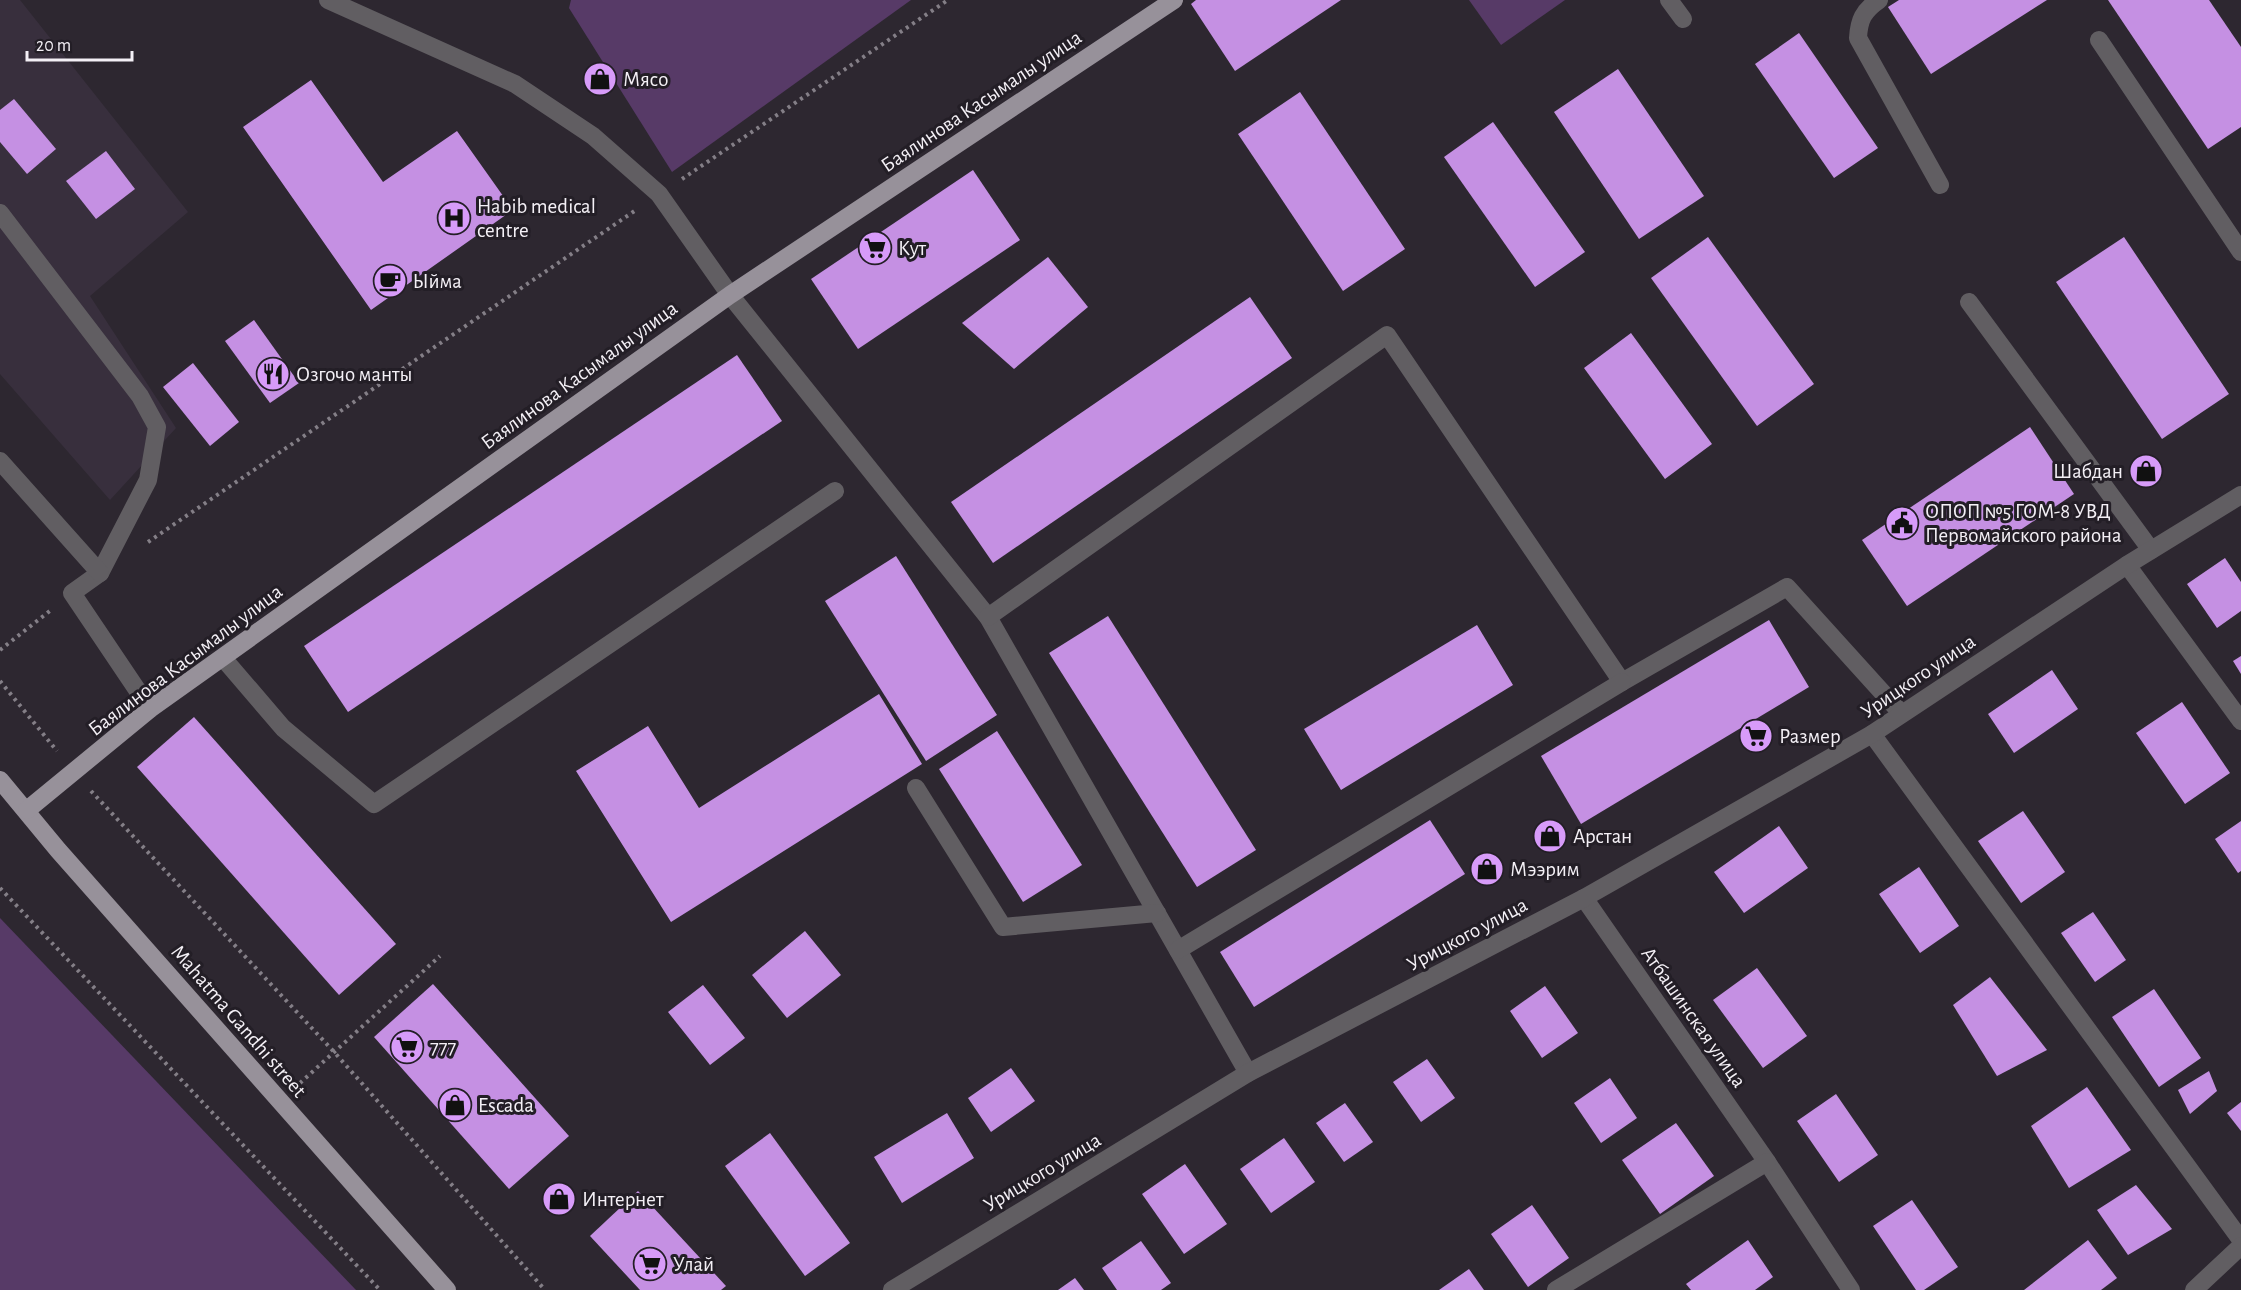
<svg xmlns="http://www.w3.org/2000/svg" width="2241" height="1290" viewBox="0 0 2241 1290" font-family="'Alegreya Sans',sans-serif">
  <style>
    .built { fill: #382f3d }
    .green { fill: #573a67 }
    .building { fill: #c590e3 }
    .lines { fill: none; stroke-linecap: round; stroke-linejoin: round }
    .path { stroke: #847f87; stroke-width: 4; stroke-dasharray: 3 4.5; stroke-linecap: butt }
    .minor { stroke: #615e62; stroke-width: 18 }
    .major { stroke: #97919a; stroke-width: 18 }
    .labels { text-anchor: middle; stroke-width: 6; stroke-linejoin: round; paint-order: stroke }
    .poi-label { font-size: 21px; fill: #f4f0f6; stroke: #231e26; text-anchor: start }
    .street-label { font-size: 21px; fill: #f4f0f6; stroke: #231e26 }
  </style>
  <rect width="100%" height="100%" fill="#2d2730"/>
  <path class="built" d="M0,0H20L188,212L90,296L176,428L110,500L0,374Z"/>
  <g class="green">
    <path d="M571,0H911L672,172L569,8Z"/>
    <path d="M1469,0H1565L1501,45Z"/>
    <path d="M0,918L356,1290H0Z"/>
  </g>
  <g class="building">
    <path d="M1196,0H1341L1235,71L1191,4Z"/>
    <path d="M1899,0H2047L1931,74L1888,7Z"/>
    <path d="M2108,0H2209L2241,47V127L2208,149Z"/>
    <path d="M1799,33L1878,148L1834,178L1755,64Z"/>
    <path d="M1618,69L1704,196L1639,239L1554,112Z"/>
    <path d="M311,80L383,182L457,131L513,210L371,310L243,127Z"/>
    <path d="M1300,92L1405,249L1343,291L1238,134Z"/>
    <path d="M14,99L56,149L27,174L0,142V110Z"/>
    <path d="M1493,122L1585,252L1535,287L1444,157Z"/>
    <path d="M106,151L135,189L96,219L66,181Z"/>
    <path d="M973,170L1020,240L858,349L811,279Z"/>
    <path d="M1708,237L1814,384L1757,426L1651,278Z"/>
    <path d="M2124,237L2229,394L2162,439L2056,282Z"/>
    <path d="M1048,257L1088,307L1014,369L962,323Z"/>
    <path d="M1250,297L1292,358L993,563L951,502Z"/>
    <path d="M254,320L299,383L270,403L225,341Z"/>
    <path d="M1631,333L1712,444L1665,479L1584,368Z"/>
    <path d="M737,355L782,421L348,712L304,646Z"/>
    <path d="M193,363L239,422L210,446L163,387Z"/>
    <path d="M2030,427L2074,494L1907,606L1862,540Z"/>
    <path d="M896,556L997,715L926,761L825,601Z"/>
    <path d="M2225,558L2241,582V611L2217,628L2187,584Z"/>
    <path d="M1108,616L1256,850L1197,887L1049,653Z"/>
    <path d="M1769,620L1809,687L1581,824L1541,756Z"/>
    <path d="M1477,625L1513,685L1341,790L1304,729Z"/>
    <path d="M2241,656V674L2233,661Z"/>
    <path d="M2052,670L2078,709L2014,753L1988,714Z"/>
    <path d="M879,694L922,764L671,922L576,771L648,726L699,808Z"/>
    <path d="M2182,702L2230,773L2185,804L2136,733Z"/>
    <path d="M194,717L396,944L339,995L137,767Z"/>
    <path d="M997,731L1082,865L1023,902L939,769Z"/>
    <path d="M2023,811L2065,872L2021,903L1978,841Z"/>
    <path d="M1430,820L1465,874L1254,1007L1220,952Z"/>
    <path d="M2241,821V871L2238,873L2215,839Z"/>
    <path d="M1779,826L1808,868L1744,913L1714,872Z"/>
    <path d="M1919,867L1959,926L1920,953L1879,894Z"/>
    <path d="M2093,912L2126,960L2095,982L2061,933Z"/>
    <path d="M805,931L841,975L787,1018L752,975Z"/>
    <path d="M1757,968L1807,1036L1763,1068L1713,1000Z"/>
    <path d="M1990,977L2047,1050L1997,1076L1953,1005Z"/>
    <path d="M433,984L569,1136L509,1189L374,1037Z"/>
    <path d="M703,985L745,1038L710,1065L668,1012Z"/>
    <path d="M1545,986L1578,1033L1542,1058L1510,1011Z"/>
    <path d="M2154,989L2201,1058L2159,1087L2112,1017Z"/>
    <path d="M1427,1059L1455,1098L1421,1122L1393,1082Z"/>
    <path d="M1011,1068L1035,1101L991,1132L968,1098Z"/>
    <path d="M2209,1071L2217,1091L2190,1114L2178,1090Z"/>
    <path d="M1610,1078L1637,1118L1601,1143L1574,1103Z"/>
    <path d="M2087,1087L2131,1150L2069,1188L2031,1126Z"/>
    <path d="M1836,1094L1878,1155L1839,1182L1797,1121Z"/>
    <path d="M2241,1102V1131L2227,1113Z"/>
    <path d="M1345,1103L1373,1142L1344,1162L1316,1123Z"/>
    <path d="M947,1113L974,1158L902,1203L874,1157Z"/>
    <path d="M1676,1123L1714,1176L1660,1214L1622,1160Z"/>
    <path d="M770,1133L850,1243L805,1276L725,1166Z"/>
    <path d="M1284,1138L1315,1182L1271,1213L1240,1169Z"/>
    <path d="M1185,1164L1227,1224L1184,1254L1142,1194Z"/>
    <path d="M2136,1185L2172,1229L2128,1255L2097,1210Z"/>
    <path d="M638,1191L726,1286L721,1290H640L590,1236Z"/>
    <path d="M1912,1200L1958,1267L1924,1290H1916L1873,1226Z"/>
    <path d="M1532,1205L1569,1258L1528,1287L1491,1234Z"/>
    <path d="M1748,1240L1773,1277L1755,1290H1691L1686,1284Z"/>
    <path d="M2088,1240L2117,1278L2101,1290H2024Z"/>
    <path d="M1141,1241L1171,1283L1161,1290H1117L1102,1268Z"/>
    <path d="M1469,1269L1484,1290H1439Z"/>
    <path d="M1075,1278L1084,1290H1058Z"/>
  </g>
  <g class="lines">
    <g class="path">
      <path d="M682,179L948,0"/>
      <path d="M148,542L636,210"/>
      <path d="M0,650L51,610"/>
      <path d="M0,681L57,751"/>
      <path d="M91,791L335,1053L545,1290"/>
      <path d="M0,888L380,1290"/>
      <path d="M300,1083L440,956"/>
    </g>
    <g class="minor">
      <path d="M328,0L515,84L593,136L659,194L730,295L988,617L1248,1073"/>
      <path d="M1669,0L1683,19"/>
      <path d="M1879,0C1863,11 1859,20 1858,38L1940,185"/>
      <path d="M2099,40L2241,252"/>
      <path d="M0,213L140,396L157,427L148,480L100,573L72,593L150,709"/>
      <path d="M1969,302L2151,550"/>
      <path d="M0,461L100,573"/>
      <path d="M2127,565L2241,721"/>
      <path d="M988,617L1387,335L1622,682L1787,587L1901,713"/>
      <path d="M223,658L283,728L374,804L835,491"/>
      <path d="M1872,734L2241,1240"/>
      <path d="M916,788L1003,927L1157,913"/>
      <path d="M1584,898L1767,1162L1851,1290"/>
      <path d="M1178,950L1622,682"/>
      <path d="M892,1290L1248,1073L1584,898L1872,734L2127,565L2241,495"/>
      <path d="M1556,1290L1767,1162"/>
      <path d="M2194,1290L2241,1246"/>
    </g>
    <g class="major">
      <path d="M0,780L58,850L447,1290"/>
      <path d="M27,810L150,709L730,295L1174,0"/>
    </g>
  </g>
  <defs>
    <symbol id="shop-disc" viewBox="-11 -11 22 22"><circle r="9.5" fill="#d79bf9" stroke="#231e26"/><path d="M-5-2.5h2.3a2.7 3.5 0 0 1 5.4 0H5L5.5 6h-11ZM-1.5-2.5h3a1.5 2.3 0 0 0-3 0Z" fill="#111"/></symbol>
    <symbol id="hospital-disc" viewBox="-11 -11 22 22"><circle r="9.5" fill="#d79bf9" stroke="#231e26"/><path d="M-5-5h3v3.5h4V-5h3V5h-3V1.5h-4V5h-3Z" fill="#111"/></symbol>
    <symbol id="supermarket-disc" viewBox="-11 -11 22 22"><circle r="9.5" fill="#d79bf9" stroke="#231e26"/><path d="M-6-5.5h2.5l.6 2H6L4.5 2H-2.5L-4.4-4H-6ZM-1.5 3.2a1.3 1.3 0 1 0 .1 0ZM3 3.2a1.3 1.3 0 1 0 .1 0Z" fill="#111"/></symbol>
    <symbol id="cafe-disc" viewBox="-11 -11 22 22"><circle r="9.5" fill="#d79bf9" stroke="#231e26"/><path d="M-5.5-4.5H6V0H3Q3 3.5 0 3.5H-2.5Q-5.5 3.5-5.5 0ZM3-3.2v2h1.7v-2ZM-6 4.5H4V6H-6Z" fill="#111"/></symbol>
    <symbol id="restaurant-disc" viewBox="-11 -11 22 22"><circle r="9.5" fill="#d79bf9" stroke="#231e26"/><path d="M-5-6h1v4h1v-4h1v4h1v-4h1v5L-1.5 .5V6h-2V.5L-5-1ZM5-6V6H3V1.5H1.5Q1.5-4 5-6Z" fill="#111"/></symbol>
    <symbol id="civic-disc" viewBox="-11 -11 22 22"><circle r="9.5" fill="#d79bf9" stroke="#231e26"/><path d="M-.6-6.5H3V-4.5H.6V-3L4-1V1h2V6H-6V1h2V-1L-.6-3ZM-1.2 2.5V6h2.4V2.5Z" fill="#111"/></symbol>
  </defs>
  <g fill-rule="evenodd">
    <use href="#shop-disc" x="581" y="60" width="38" height="38"/>
    <use href="#hospital-disc" x="435" y="199" width="38" height="38"/>
    <use href="#supermarket-disc" x="856" y="229" width="38" height="38"/>
    <use href="#cafe-disc" x="371" y="262" width="38" height="38"/>
    <use href="#restaurant-disc" x="254" y="355" width="38" height="38"/>
    <use href="#shop-disc" x="2127" y="452" width="38" height="38"/>
    <use href="#civic-disc" x="1883" y="504" width="38" height="38"/>
    <use href="#supermarket-disc" x="1737" y="717" width="38" height="38"/>
    <use href="#shop-disc" x="1531" y="817" width="38" height="38"/>
    <use href="#shop-disc" x="1468" y="850" width="38" height="38"/>
    <use href="#supermarket-disc" x="388" y="1028" width="38" height="38"/>
    <use href="#shop-disc" x="436" y="1086" width="38" height="38"/>
    <use href="#shop-disc" x="540" y="1180" width="38" height="38"/>
    <use href="#supermarket-disc" x="631" y="1245" width="38" height="38"/>
  </g>
  <g class="labels">
    <g class="poi-label">
      <text x="623" y="86">Мясо</text>
      <text x="477" y="213">Habib medical<tspan x="477" dy="24">centre</tspan></text>
      <text x="898" y="255">Кут</text>
      <text x="413" y="288">Ыйма</text>
      <text x="296" y="381">Озгочо манты</text>
      <text x="2123" y="478" text-anchor="end">Шабдан</text>
      <text x="1925" y="518">ОПОП №5 ГОМ-8 УВД<tspan x="1925" dy="24">Первомайского района</tspan></text>
      <text x="1779" y="743">Размер</text>
      <text x="1573" y="843">Арстан</text>
      <text x="1510" y="876">Мээрим</text>
      <text x="430" y="1054">777</text>
      <text x="478" y="1112">Escada</text>
      <text x="582" y="1206">Интернет</text>
      <text x="673" y="1271">Улай</text>
    </g>
    <g class="street-label">
      <text transform="translate(981 101) rotate(-34)" y="7">Баялинова Касымалы улица</text>
      <text transform="translate(579 375) rotate(-36)" y="7">Баялинова Касымалы улица</text>
      <text transform="translate(185 660) rotate(-37)" y="7">Баялинова Касымалы улица</text>
      <text transform="translate(1918 676) rotate(-34)" y="7">Урицкого улица</text>
      <text transform="translate(1467 934) rotate(-28)" y="7">Урицкого улица</text>
      <text transform="translate(1694 1017) rotate(55)" y="7">Атбашинская улица</text>
      <text transform="translate(239 1021) rotate(49)" y="7">Mahatma Gandhi street</text>
      <text transform="translate(1042 1172) rotate(-31)" y="7">Урицкого улица</text>
    </g>
  </g>
  <path d="M27 51v9h105v-9" fill="none" stroke="#f4f0f6" stroke-width="3"/>
  <text x="36" y="51" font-size="18" fill="#f4f0f6" stroke="#231e26" stroke-width="4.5" paint-order="stroke">20 m</text>
</svg>
